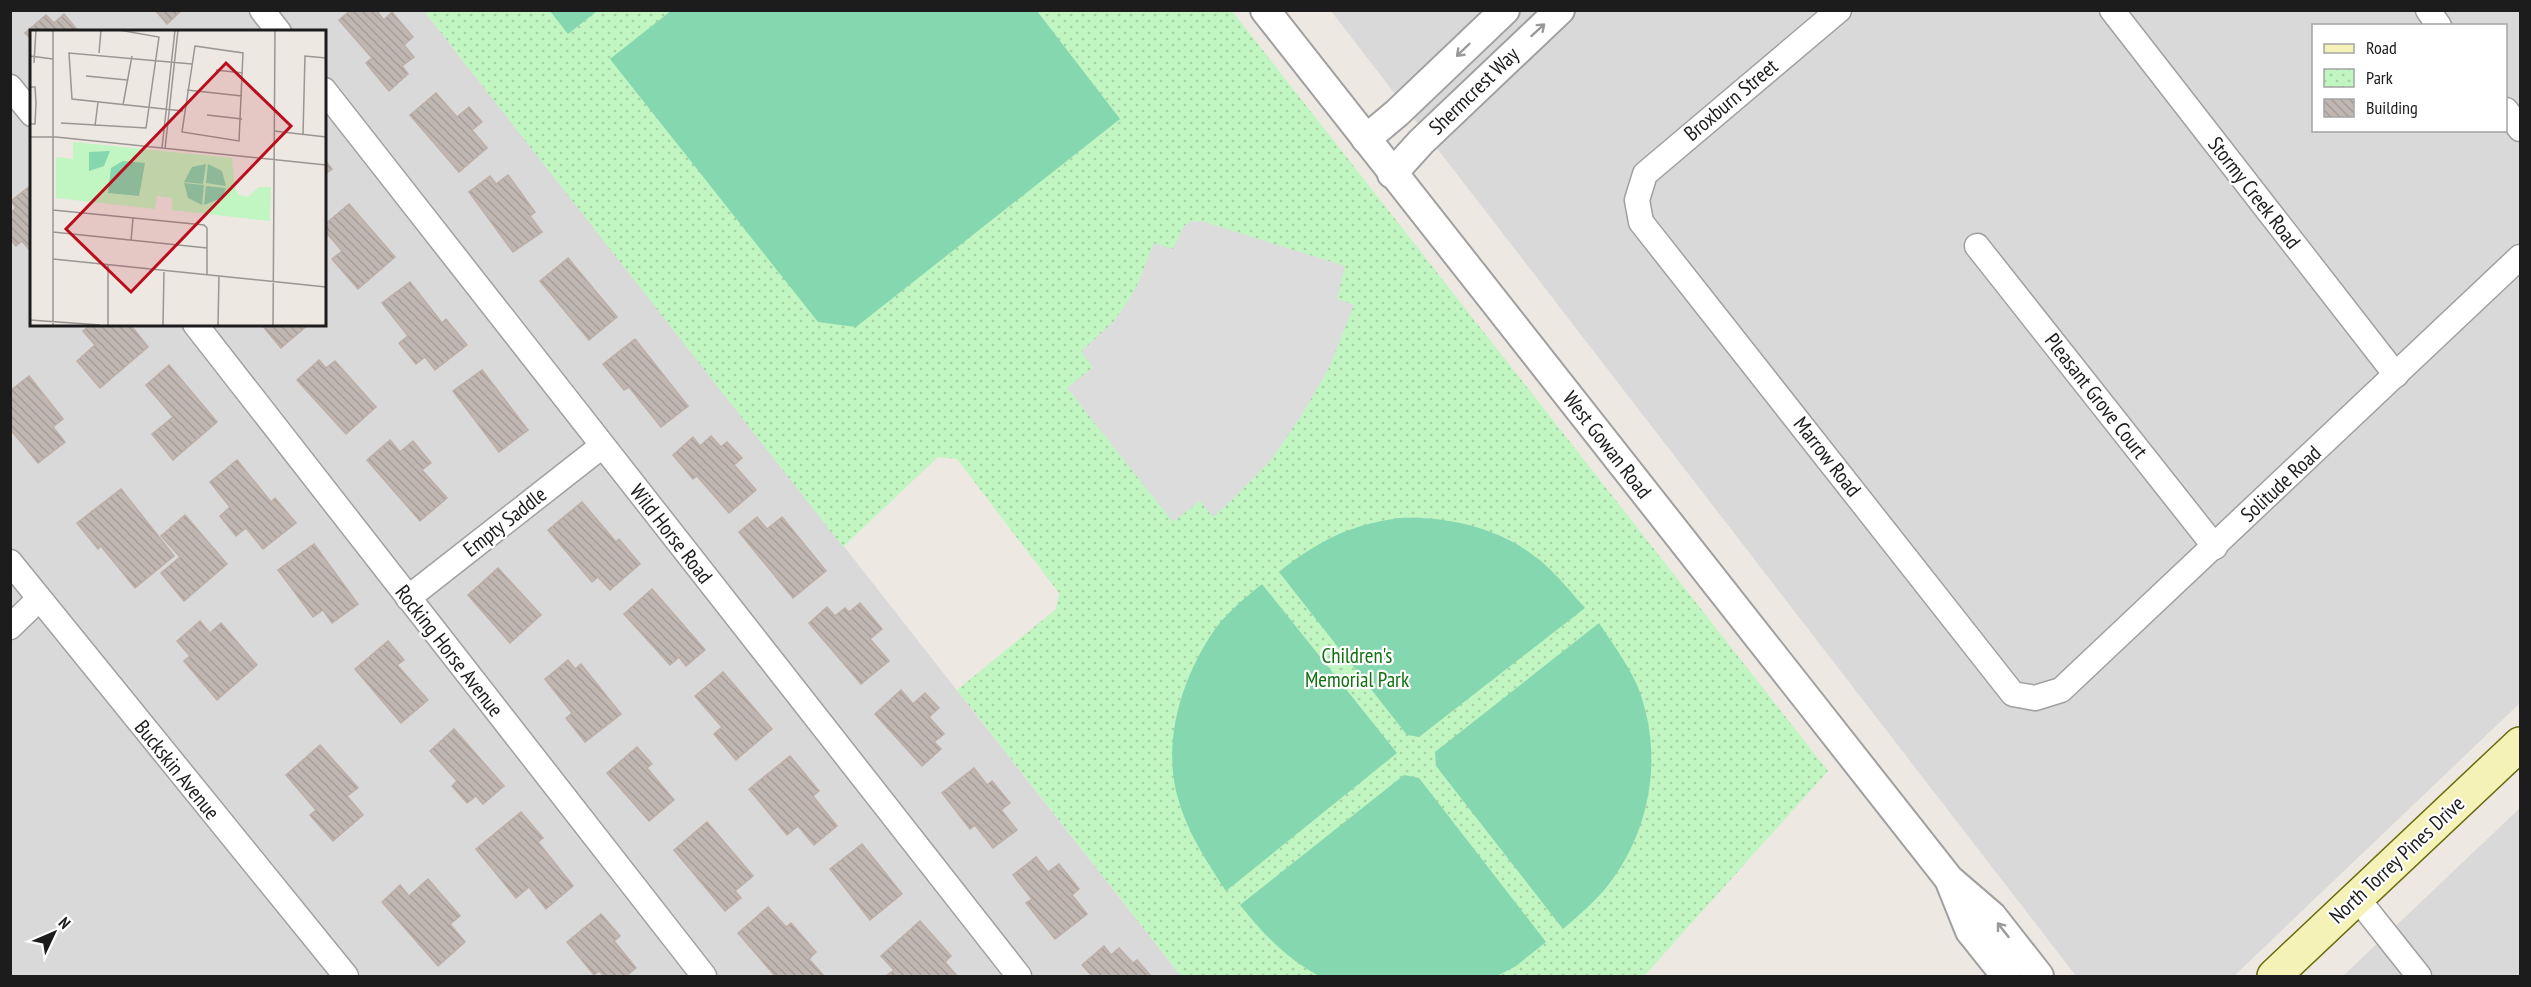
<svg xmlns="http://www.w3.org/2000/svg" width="2531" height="987" viewBox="0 0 2531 987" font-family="'PT Sans Narrow',sans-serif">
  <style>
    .residential { fill: #dad9d9; fill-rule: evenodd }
    .park { fill: url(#park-dots) }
    .pitch { fill: #85d7b0 }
    .parking { fill: #dcdcdc }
    .building { fill: url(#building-back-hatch); stroke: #bdaea6; stroke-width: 1.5 }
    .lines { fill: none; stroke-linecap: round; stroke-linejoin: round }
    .minor-casing { stroke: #a0a0a0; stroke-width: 27 }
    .tertiary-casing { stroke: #a0a0a0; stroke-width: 32 }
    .secondary-casing { stroke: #686a0c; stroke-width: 36 }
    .minor { stroke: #fff; stroke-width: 24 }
    .tertiary { stroke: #fff; stroke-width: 28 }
    .secondary { stroke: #f5f2b8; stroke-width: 33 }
    .oneway { stroke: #999 }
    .labels { text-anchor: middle; stroke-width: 4.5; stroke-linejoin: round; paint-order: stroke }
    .street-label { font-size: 21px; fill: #1c1c1c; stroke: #fff }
    .park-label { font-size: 21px; fill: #137112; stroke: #fff }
    .inset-road { fill: none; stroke: #999693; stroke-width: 1.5 }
    .view { fill: #ba0d1d; fill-opacity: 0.15; stroke: #ba0d1d; stroke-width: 3 }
    .inset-edge { fill: none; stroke: #1c1c1c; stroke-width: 3 }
  </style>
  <defs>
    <pattern id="park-dots" width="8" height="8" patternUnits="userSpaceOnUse" patternTransform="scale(1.5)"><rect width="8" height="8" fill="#c1f5c1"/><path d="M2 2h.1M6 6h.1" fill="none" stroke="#a5d1a5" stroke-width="1.8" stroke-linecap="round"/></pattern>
    <pattern id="building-back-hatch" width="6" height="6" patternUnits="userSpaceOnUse" patternTransform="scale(1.5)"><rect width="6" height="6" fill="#c1b7b2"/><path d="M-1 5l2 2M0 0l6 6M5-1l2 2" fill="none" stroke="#a59d98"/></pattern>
  </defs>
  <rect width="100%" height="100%" fill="#ede8e2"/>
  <g class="residential">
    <path d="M10,11H424L1181,976H11ZM32,32H324V324H32Z"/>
    <path d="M1331,11H2520V703L2234,976H2076ZM2314,26H2506V130H2314Z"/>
    <path d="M2520,808V976H2343Z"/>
  </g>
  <path class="park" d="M424,11H1232L1828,771L1644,976H1181L957,690L1056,609L1059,593L957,459L938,457L843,547Z"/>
  <g class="pitch">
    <path d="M672,10L1037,11L1120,119L856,327L818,322L610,59Z"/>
    <path d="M550,11H597L568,34Z"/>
    <path d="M1399,518C1449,516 1501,528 1541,561C1557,575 1571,592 1585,608L1419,737L1407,735L1279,572C1318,541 1349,525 1399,518Z"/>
    <path d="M1262,584L1397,753L1226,891C1207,862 1189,835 1179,802C1161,744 1181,680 1213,632C1226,613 1245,598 1262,584Z"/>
    <path d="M1599,623C1612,643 1627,663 1637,685C1664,751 1652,828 1609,884C1596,901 1579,915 1563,929L1436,766L1435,752Z"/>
    <path d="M1404,775L1419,778L1546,942L1516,966L1497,976H1319C1286,958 1263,934 1240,905Z"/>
  </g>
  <path class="parking" d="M1201,221L1345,266L1337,299L1354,305L1329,368L1301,416L1271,460L1229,503L1213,517L1200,501L1173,522L1067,388L1093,367L1081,352L1115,320L1128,301L1138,283L1154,243L1173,249L1184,226L1189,222Z"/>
  <g class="building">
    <path d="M155,10H182L167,24Z"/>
    <path d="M351,10H376L384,20L392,12L413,37L404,45L414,57L402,66L408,74L389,91L366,63L372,58L339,20Z"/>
    <path d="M64,14L79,32H32V40L25,33L46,15L54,23Z"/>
    <path d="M436,93L457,117L469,107L482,122L472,130L487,148L459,172L410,115Z"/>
    <path d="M324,159L332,169L324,175Z"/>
    <path d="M508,175L535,212L530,216L542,232L513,252L469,192L490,176L496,184Z"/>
    <path d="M30,186L32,188V253L22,241L16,246L10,239V213L16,208L11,201Z"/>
    <path d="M349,204L395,257L358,289L332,259L342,251L324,230V225Z"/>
    <path d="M568,258L617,317L589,340L540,281Z"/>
    <path d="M410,282L442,323L446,319L467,345L435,370L425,357L416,364L399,343L408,336L382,303Z"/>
    <path d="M86,324H130L148,347L100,388L77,361L95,345L83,331L88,327Z"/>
    <path d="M261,324H309L281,348Z"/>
    <path d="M635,339L688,406L661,427L629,387L624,390L603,364Z"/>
    <path d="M319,360L326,368L335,361L376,407L346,434L297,380Z"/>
    <path d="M169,365L217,422L173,460L152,434L173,417L146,385Z"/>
    <path d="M482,370L528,430L499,452L453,391Z"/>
    <path d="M29,376L63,419L53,427L65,442L38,463L10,429V391Z"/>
    <path d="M711,436L721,447L727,442L742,458L734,465L756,490L729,513L697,476L693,479L673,455L693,437L700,446Z"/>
    <path d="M390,440L400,452L413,441L431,463L422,470L447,498L420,521L367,460Z"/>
    <path d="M237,460L271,502L275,498L296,523L263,549L246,528L236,536L220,516L230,507L210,482Z"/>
    <path d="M121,489L174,556L135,588L101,546L98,549L77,523Z"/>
    <path d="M582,502L616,542L619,539L640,564L610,590L598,577L592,582L548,530Z"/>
    <path d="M185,515L227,564L184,601L161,573L180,557L161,536Z"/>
    <path d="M757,517L767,529L782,517L826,571L793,598L739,532Z"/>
    <path d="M314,544L358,604L332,623L323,610L313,617L278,570Z"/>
    <path d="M498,568L541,615L510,643L468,595Z"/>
    <path d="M652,589L705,650L686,666L679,657L670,665L624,614Z"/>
    <path d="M860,603L882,629L870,639L889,661L861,684L809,623L827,607L835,616L845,608L849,612Z"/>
    <path d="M200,621L210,633L221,623L257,665L217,700L184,661L190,656L177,641Z"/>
    <path d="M388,641L404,660L397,665L428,700L401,723L355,669Z"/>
    <path d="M568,660L575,669L581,664L621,714L585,742L566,718L572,713L545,679Z"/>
    <path d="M723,672L772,729L736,760L714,734L722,727L695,696Z"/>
    <path d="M901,690L913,704L925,693L939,708L929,717L944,734L934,742L941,749L922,766L875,714Z"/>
    <path d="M454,729L504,786L483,804L476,796L467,803L452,786L457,781L430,751Z"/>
    <path d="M320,745L358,788L347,796L363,815L333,841L310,815L316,810L286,775Z"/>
    <path d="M637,747L652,764L647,768L674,800L649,821L607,773Z"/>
    <path d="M790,756L819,791L813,796L837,826L814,845L798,826L787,835L749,789Z"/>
    <path d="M974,768L987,785L992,781L1010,803L1001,810L1017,830L993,848L975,825L970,829L942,793Z"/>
    <path d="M521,812L543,838L538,842L573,886L546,909L529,887L516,898L476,849Z"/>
    <path d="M707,822L753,876L735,891L741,898L725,911L674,850Z"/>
    <path d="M862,844L902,894L870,920L830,869Z"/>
    <path d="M1036,857L1048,872L1059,864L1079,889L1072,895L1087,914L1055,939L1026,903L1032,899L1013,875Z"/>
    <path d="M428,879L460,916L450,924L465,942L438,966L382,902L400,885L409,896Z"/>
    <path d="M768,907L786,927L791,923L816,952L809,959L824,976H775L738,933Z"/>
    <path d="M601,914L620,936L614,941L636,968L626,976H604L599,971L594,975L567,942Z"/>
    <path d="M920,921L951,956L945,962L957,976H886L894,970L881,956Z"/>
    <path d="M1104,946L1111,955L1119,948L1133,963L1137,960L1151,976H1092L1082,965Z"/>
  </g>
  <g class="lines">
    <defs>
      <g id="minor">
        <path d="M262,10L279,32"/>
        <path d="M1839,10L1645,174L1637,200L1641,222L2013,694L2035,698L2061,690L2520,257"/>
        <path d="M2112,10L2396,375"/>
        <path d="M2428,10L2439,26"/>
        <path d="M10,87L32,114"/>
        <path d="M324,90L1019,976"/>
        <path d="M2506,110L2520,129"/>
        <path d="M1977,246L2215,547"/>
        <path d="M195,324L704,976"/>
        <path d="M10,562L346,976"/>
        <path d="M408,598L602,446"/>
        <path d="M10,627L39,599"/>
        <path d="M2357,898L2419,976"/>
      </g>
      <g id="tertiary">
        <path d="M1265,10L1949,879L1992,916L2039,976"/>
        <path d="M1366,139L1397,113L1505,10"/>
        <path d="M1392,174L1421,142L1560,10"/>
        <path d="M1951,884L1970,931L2006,976"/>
      </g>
      <path id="secondary" d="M2274,976L2520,744"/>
    </defs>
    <use href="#minor" class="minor-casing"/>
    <use href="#tertiary" class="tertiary-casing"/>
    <use href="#secondary" class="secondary-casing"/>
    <use href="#minor" class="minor"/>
    <use href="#tertiary" class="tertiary"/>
    <use href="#secondary" class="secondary"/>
  </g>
  <defs><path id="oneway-shaft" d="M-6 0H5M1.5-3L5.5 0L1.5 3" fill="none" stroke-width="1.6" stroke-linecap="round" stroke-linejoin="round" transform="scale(1.5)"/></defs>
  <g class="oneway">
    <use href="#oneway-shaft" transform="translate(1538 30) rotate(-42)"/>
    <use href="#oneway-shaft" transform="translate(1463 50) rotate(136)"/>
    <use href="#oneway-shaft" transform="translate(2003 930) rotate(-128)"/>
  </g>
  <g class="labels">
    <g class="street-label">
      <text transform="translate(1474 91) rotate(-44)" y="7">Shermcrest Way</text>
      <text transform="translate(1731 100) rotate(-40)" y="7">Broxburn Street</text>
      <text transform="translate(2254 193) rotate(52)" y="7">Stormy Creek Road</text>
      <text transform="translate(2096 396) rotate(52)" y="7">Pleasant Grove Court</text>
      <text transform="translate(1607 445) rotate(52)" y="7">West Gowan Road</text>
      <text transform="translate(1827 457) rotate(52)" y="7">Marrow Road</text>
      <text transform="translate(2281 484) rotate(-43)" y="7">Solitude Road</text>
      <text transform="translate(505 522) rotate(-38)" y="7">Empty Saddle</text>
      <text transform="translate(671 534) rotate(52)" y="7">Wild Horse Road</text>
      <text transform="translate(449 651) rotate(52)" y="7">Rocking Horse Avenue</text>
      <text transform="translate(177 770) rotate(51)" y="7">Buckskin Avenue</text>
      <text transform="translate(2397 860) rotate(-43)" y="7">North Torrey Pines Drive</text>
    </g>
    <g class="park-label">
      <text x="1357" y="663">Children's<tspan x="1357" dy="24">Memorial Park</tspan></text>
    </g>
  </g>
  <g transform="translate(30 30)">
    <rect width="296" height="296" fill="#ede8e2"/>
    <path d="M43,112L202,128L205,157L209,165L218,167L229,157H241L240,191L142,180V168L127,166L125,179L26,168V127L43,129Z" fill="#c1f5c1"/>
    <path d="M80,121L74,136L59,141V122ZM93,131L115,133L109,166L78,163L81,138ZM176,134L173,154L154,152L162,137ZM178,134L192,141L196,156L176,153ZM154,153L174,155L172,175L158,168ZM176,156L196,158L192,168L174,175Z" fill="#85d7b0"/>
    <path class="inset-road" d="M23,0V295M165,16L213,23L209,111L152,102ZM69,23L71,0M0,26L23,29M4,33L6,0M186,40L213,43M56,46L97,50M0,57H5L6,73L5,94H0M157,60L212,66M93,75L102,26M153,81L42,69L39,23L162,34M177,85L212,89M31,93L116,98L129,7L89,0M65,96L68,72M244,101L296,107M273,104L275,26L296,28M0,107H26L296,135M132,118L145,0M135,119L148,0M23,180L174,195L177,198V244M23,202L177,218M101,211L103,188M23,229L296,257M78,235V295M0,290L70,295M133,295L134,240M188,295L189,245M243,295L245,0"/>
    <path class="view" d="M196,33L261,96L101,262L36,199Z"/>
    <rect width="296" height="296" class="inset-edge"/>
  </g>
  <rect width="2531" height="987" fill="none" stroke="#1c1c1c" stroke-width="24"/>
  <rect x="2312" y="24" width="195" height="108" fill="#ffffff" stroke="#a4a4a4" stroke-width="1.5"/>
  <rect x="2324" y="44" width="30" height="9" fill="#f5f2b8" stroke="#a4a4a4" stroke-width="1.5"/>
  <text x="2366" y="54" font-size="18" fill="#1c1c1c">Road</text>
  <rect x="2324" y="69" width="30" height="18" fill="url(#park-dots)" stroke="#a4a4a4" stroke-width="1.5"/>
  <text x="2366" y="84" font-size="18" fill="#1c1c1c">Park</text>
  <rect x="2324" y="99" width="30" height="18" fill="url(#building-back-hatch)" stroke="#a4a4a4" stroke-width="1.5"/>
  <text x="2366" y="114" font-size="18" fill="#1c1c1c">Building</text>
  <g transform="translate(54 933) rotate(46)" stroke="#ffffff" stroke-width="4.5" paint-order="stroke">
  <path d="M0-4.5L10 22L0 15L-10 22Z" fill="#1c1c1c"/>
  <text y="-9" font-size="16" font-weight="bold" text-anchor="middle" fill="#1c1c1c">N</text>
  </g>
</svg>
